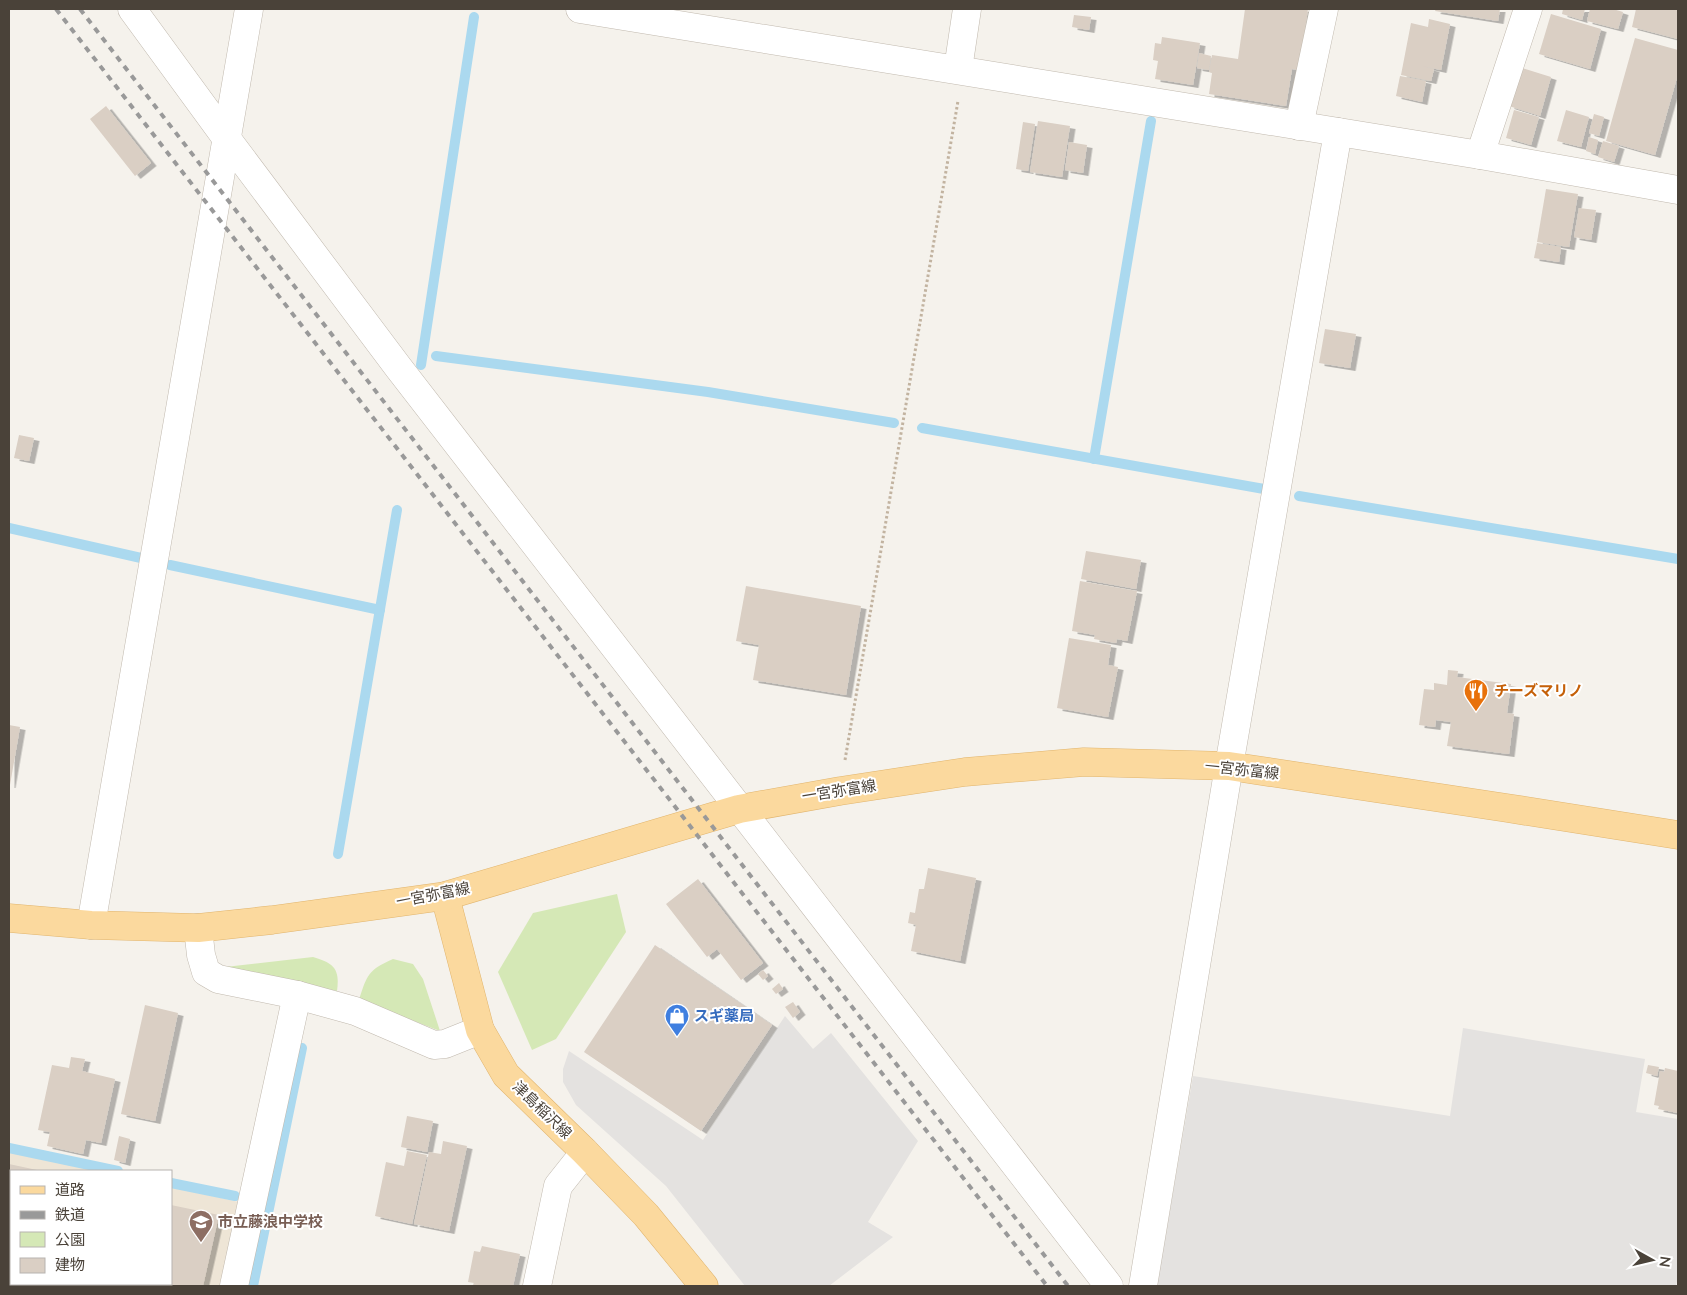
<svg xmlns="http://www.w3.org/2000/svg" width="1687" height="1295" viewBox="0 0 1687 1295" font-family="Lato,'Noto Sans JP',sans-serif">
  <style>
    .education { fill: #eee5d6 }
    .green { fill: #d5e8b6 }
    .parking { fill: #e4e2e0 }
    .lines { fill: none; stroke-linecap: round; stroke-linejoin: round }
    .stream { stroke: #abd9ef; stroke-width: 10 }
    .building { fill: #dacfc4; filter: url(#shadow) }
    .minor-casing { stroke: #c1b9ae; stroke-width: 29 }
    .major-casing { stroke: #e1b56e; stroke-width: 29 }
    .path { stroke: #c2b3a0; stroke-width: 3; stroke-dasharray: 2.5 2.5; stroke-linecap: butt }
    .minor { stroke: #fff; stroke-width: 28 }
    .major { stroke: #fbd99e; stroke-width: 28 }
    .rail { stroke: #999; stroke-width: 4; stroke-dasharray: 6 6; stroke-linecap: butt }
    .labels { text-anchor: middle; stroke-width: 4; stroke-linejoin: round; paint-order: stroke }
    .food-label { font-size: 15px; font-weight: bold; fill: #c56008; stroke: #fff; text-anchor: start }
    .street-label { font-size: 15px; fill: #4a4239; stroke: #fff }
    .shop-label { font-size: 15px; font-weight: bold; fill: #366cbe; stroke: #fff; text-anchor: start }
    .education-label { font-size: 15px; font-weight: bold; fill: #785e54; stroke: #fff; text-anchor: start }
  </style>
  <defs>
    <filter id="shadow"><feDropShadow dx="5.5" dy="3" stdDeviation="0" flood-color="#0004"/></filter>
  </defs>
  <rect width="100%" height="100%" fill="#f5f2ec"/>
  <path class="education" d="M9,1152L98,1171H11V1284H171V1187L239,1202L221,1286H9Z"/>
  <g class="green">
    <path d="M617,894L626,932L556,1039L532,1050L498,972L533,913Z"/>
    <path d="M313,957C334,963 340,969 337,991L225,967Z"/>
    <path d="M393,959L413,964L423,979L440,1031L359,1000C367,975 368,970 393,959Z"/>
  </g>
  <g class="parking">
    <path d="M785,1016L813,1049L831,1033L918,1141L868,1222L893,1237L829,1286H745L666,1186L576,1105L563,1082V1069L569,1051L703,1140Z"/>
    <path d="M1463,1028L1645,1059L1636,1112L1678,1119V1276L1676,1286H1157L1193,1076L1450,1116Z"/>
  </g>
  <g class="lines">
    <g class="stream">
      <path d="M436,356L708,392L894,423"/>
      <path d="M421,365L474,17"/>
      <path d="M922,428L1264,489"/>
      <path d="M1094,459L1151,121"/>
      <path d="M1299,496L1678,559"/>
      <path d="M9,528L141,558"/>
      <path d="M170,565L380,610"/>
      <path d="M338,854L397,510"/>
      <path d="M9,1148L118,1171"/>
      <path d="M171,1183L235,1196"/>
      <path d="M253,1286L302,1048"/>
    </g>
  </g>
  <g class="building">
    <path d="M1245,9H1308L1299,70L1292,69L1286,106L1209,94L1212,73L1209,72L1212,55L1238,59Z"/>
    <path d="M1436,9H1500L1498,21L1435,11Z"/>
    <path d="M1563,9H1585L1582,20L1562,14Z"/>
    <path d="M1590,9H1613L1623,12L1618,29L1587,21Z"/>
    <path d="M1636,9H1678V39L1632,27Z"/>
    <path d="M1551,14L1601,29L1590,69L1539,54Z"/>
    <path d="M1074,15L1091,17L1089,30L1072,27Z"/>
    <path d="M1429,19L1450,24L1441,70L1422,66L1434,69L1431,81L1401,75L1411,23L1428,27Z"/>
    <path d="M1162,37L1200,43L1193,85L1155,79L1158,61L1153,60L1155,43L1161,44Z"/>
    <path d="M1635,38L1678,50V74L1655,155L1606,141Z"/>
    <path d="M1199,53L1211,56L1209,70L1197,68Z"/>
    <path d="M1519,67L1551,77L1540,116L1509,106Z"/>
    <path d="M1400,76L1426,81L1422,102L1396,96Z"/>
    <path d="M106,106L151,163L135,176L90,119Z"/>
    <path d="M1514,110L1539,117L1531,145L1506,138Z"/>
    <path d="M1566,110L1589,117L1581,147L1557,141Z"/>
    <path d="M1594,114L1604,117L1599,136L1589,133Z"/>
    <path d="M1038,121L1070,126L1062,177L1030,172Z"/>
    <path d="M1023,122L1035,124L1028,171L1016,169Z"/>
    <path d="M1589,137L1598,140L1595,154L1586,151Z"/>
    <path d="M1603,141L1619,146L1614,162L1598,157Z"/>
    <path d="M1069,142L1087,145L1083,173L1065,170Z"/>
    <path d="M1546,189L1578,194L1569,247L1537,242Z"/>
    <path d="M1579,208L1596,210L1591,240L1574,237Z"/>
    <path d="M1537,243L1561,247L1559,262L1534,258Z"/>
    <path d="M1325,329L1356,334L1350,368L1319,363Z"/>
    <path d="M19,435L34,438L29,461L14,458Z"/>
    <path d="M1086,551L1141,560L1136,589L1081,579Z"/>
    <path d="M1080,581L1137,591L1127,641L1117,639L1116,643L1094,639L1095,635L1072,631Z"/>
    <path d="M746,586L861,606L846,695L753,680L759,645L736,641Z"/>
    <path d="M1069,638L1111,645L1108,665L1118,667L1108,717L1057,708Z"/>
    <path d="M1448,670L1458,671L1457,677L1511,684L1507,713L1514,714L1509,754L1447,746L1451,722L1436,720L1435,727L1419,725L1424,689L1434,690V683L1447,685Z"/>
    <path d="M9,725L20,727L10,785H9Z"/>
    <path d="M928,868L976,878L960,961L911,951L916,925L908,923L910,912L915,913L919,889H924Z"/>
    <path d="M698,879L763,963L741,980L717,949L707,957L666,904Z"/>
    <path d="M655,945L772,1025L701,1131L584,1052Z"/>
    <path d="M763,970L768,976L763,980L758,974Z"/>
    <path d="M779,983L783,989L776,994L772,989Z"/>
    <path d="M793,1002L800,1012L793,1018L785,1007Z"/>
    <path d="M145,1005L178,1013L155,1121L121,1114Z"/>
    <path d="M71,1057L85,1059L82,1071L115,1079L101,1143L86,1140L83,1154L47,1146L50,1132L38,1130L52,1065L69,1068Z"/>
    <path d="M1648,1065L1659,1067L1657,1076L1646,1073Z"/>
    <path d="M1665,1068L1678,1071V1113L1658,1109L1659,1106L1654,1105L1660,1071L1664,1072Z"/>
    <path d="M407,1116L433,1121L427,1152L401,1147Z"/>
    <path d="M119,1136L130,1139L125,1163L114,1160Z"/>
    <path d="M443,1141L467,1146L449,1231L414,1224L429,1152L441,1154Z"/>
    <path d="M407,1151L427,1155L412,1224L375,1216L386,1162L404,1166Z"/>
    <path d="M9,1164L37,1170L11,1171V1284H69L68,1286H9Z"/>
    <path d="M171,1205L219,1215L203,1286H112L113,1284H171Z"/>
    <path d="M482,1246L520,1254L513,1286H473L474,1283L468,1282L474,1251L480,1252Z"/>
  </g>
  <g class="lines">
    <defs>
      <g id="minor">
        <path d="M132,9L227,139L398,367L1109,1286"/>
        <path d="M580,9L1480,155L1678,190"/>
        <path d="M958,69L967,9"/>
        <path d="M1299,126L1324,9"/>
        <path d="M1480,155L1528,9"/>
        <path d="M91,925L249,9"/>
        <path d="M198,928L201,955L206,972L218,979L297,995L355,1011L434,1045L445,1044L480,1030"/>
        <path d="M234,1286L297,995"/>
        <path d="M537,1286L558,1186L585,1152"/>
        <path d="M1143,1286L1229,766L1338,132"/>
      </g>
      <g id="major">
        <path d="M445,896L480,1030L506,1075L585,1152L646,1215L704,1286"/>
        <path d="M9,918L91,925L198,928L272,920L445,896L739,809L840,791L965,772L1084,762L1229,766L1507,808L1678,835"/>
      </g>
    </defs>
    <use href="#minor" class="minor-casing"/>
    <use href="#major" class="major-casing"/>
    <path class="path" d="M845,760L958,101"/>
    <use href="#minor" class="minor"/>
    <use href="#major" class="major"/>
    <g class="rail">
      <path d="M56,9L1047,1286"/>
      <path d="M80,9L1068,1286"/>
    </g>
  </g>
  <defs>
    <symbol id="restaurant-pin" viewBox="-11 -11 22 30"><path d="M0 17L-7.5 6A9.5 9.5 0 1 1 7.5 6Z" fill="#e8710a" stroke="#fff"/><path d="M-5-6h1v4h1v-4h1v4h1v-4h1v5L-1.5 .5V6h-2V.5L-5-1ZM5-6V6H3V1.5H1.5Q1.5-4 5-6Z" fill="#fff"/></symbol>
    <symbol id="shop-pin" viewBox="-11 -11 22 30"><path d="M0 17L-7.5 6A9.5 9.5 0 1 1 7.5 6Z" fill="#3f7fe0" stroke="#fff"/><path d="M-5-2.5h2.3a2.7 3.5 0 0 1 5.4 0H5L5.5 6h-11ZM-1.5-2.5h3a1.5 2.3 0 0 0-3 0Z" fill="#fff"/></symbol>
    <symbol id="school-pin" viewBox="-11 -11 22 30"><path d="M0 17L-7.5 6A9.5 9.5 0 1 1 7.5 6Z" fill="#8d6e63" stroke="#fff"/><path d="M0-5L7-2L0 1L-7-2ZM-4 1L0 2.5L4 1V4Q0 6-4 4Z" fill="#fff"/></symbol>
  </defs>
  <g fill-rule="evenodd">
    <use href="#restaurant-pin" x="1462" y="677" width="28" height="38"/>
    <use href="#shop-pin" x="663" y="1002" width="28" height="38"/>
    <use href="#school-pin" x="187" y="1208" width="28" height="38"/>
  </g>
  <g class="labels">
    <g class="food-label">
      <text x="1494" y="696">チーズマリノ</text>
    </g>
    <g class="street-label">
      <text transform="translate(1242 770) rotate(6)" y="5">一宮弥富線</text>
      <text transform="translate(839 791) rotate(-9)" y="5">一宮弥富線</text>
      <text transform="translate(433 895) rotate(-11)" y="5">一宮弥富線</text>
      <text transform="translate(542 1110) rotate(44)" y="5">津島稲沢線</text>
    </g>
    <g class="shop-label">
      <text x="694" y="1021">スギ薬局</text>
    </g>
    <g class="education-label">
      <text x="218" y="1227">市立藤浪中学校</text>
    </g>
  </g>
  <rect width="1687" height="1295" fill="none" stroke="#4a4239" stroke-width="20"/>
  <rect x="10" y="1170" width="162" height="115" fill="#ffffff" stroke="#b7b3b0"/>
  <rect x="20" y="1186" width="25" height="8" fill="#fbd99e" stroke="#b7b3b0"/>
  <text x="55" y="1195" font-size="15" fill="#4a4239">道路</text>
  <rect x="20" y="1211" width="25" height="8" fill="#999999" stroke="#b7b3b0"/>
  <text x="55" y="1220" font-size="15" fill="#4a4239">鉄道</text>
  <rect x="20" y="1232" width="25" height="15" fill="#d5e8b6" stroke="#b7b3b0"/>
  <text x="55" y="1245" font-size="15" fill="#4a4239">公園</text>
  <rect x="20" y="1258" width="25" height="15" fill="#dacfc4" stroke="#b7b3b0"/>
  <text x="55" y="1270" font-size="15" fill="#4a4239">建物</text>
  <g transform="translate(1652 1260) rotate(98)" stroke="#ffffff" stroke-width="4" paint-order="stroke">
  <path d="M0-4L9 19L0 12L-9 19Z" fill="#4a4239"/>
  <text y="-8" font-size="14" font-weight="bold" text-anchor="middle" fill="#4a4239">N</text>
  </g>
</svg>
